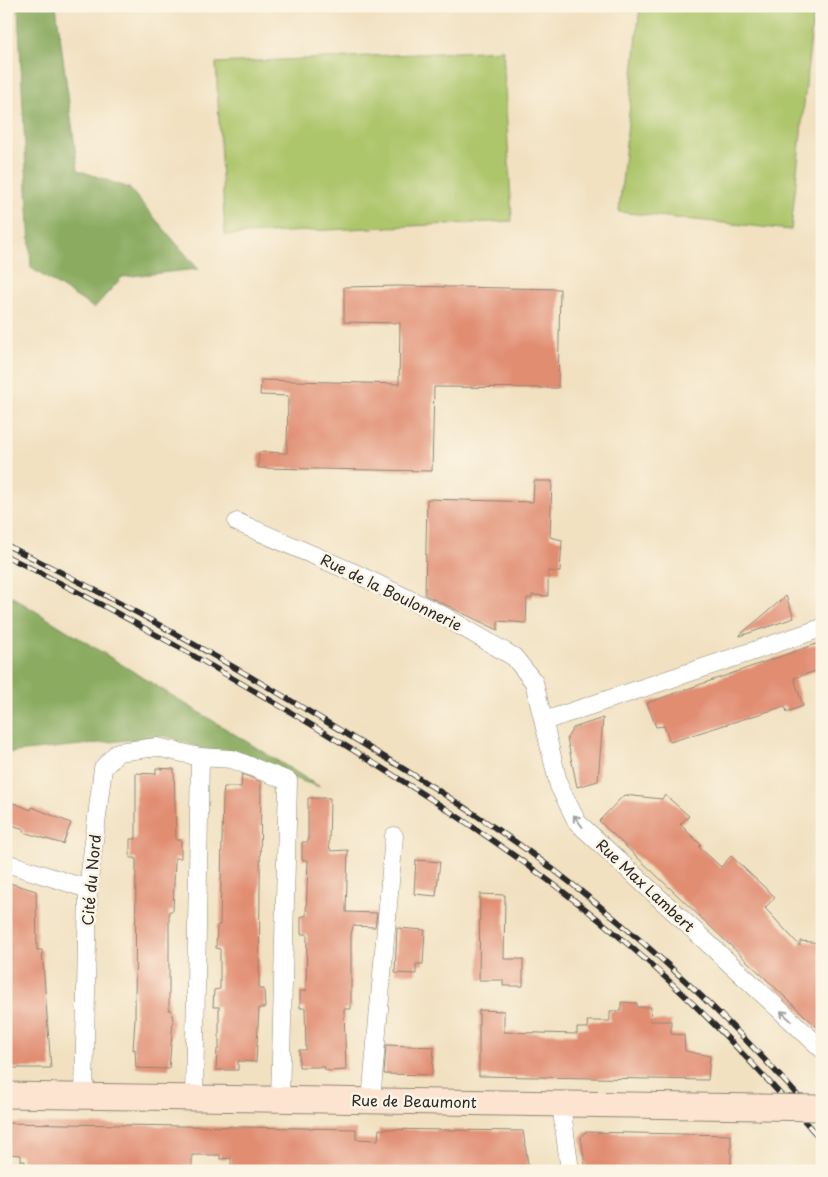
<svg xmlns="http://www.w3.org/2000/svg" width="828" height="1177" viewBox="0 0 828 1177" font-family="'Playpen Sans',sans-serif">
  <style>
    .green { fill: #adc66c; stroke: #6c784c }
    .forest { fill: #8aab60; stroke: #5a6b46 }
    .building { fill: #e18d72 }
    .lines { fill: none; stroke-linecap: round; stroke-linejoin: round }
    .minor-casing { stroke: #8e8676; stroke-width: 19 }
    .secondary-casing { stroke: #8e8676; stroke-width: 27 }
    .minor { stroke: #fff; stroke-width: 18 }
    .secondary { stroke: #fde4d1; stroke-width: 25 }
    .rail-casing { stroke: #2b2b2b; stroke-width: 5.5 }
    .rail { stroke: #fcf5e5; stroke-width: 4; stroke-dasharray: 11; stroke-linecap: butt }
    .secondary-bridge-casing { stroke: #8e8676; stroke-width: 27; stroke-linecap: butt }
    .secondary-bridge { stroke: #fde4d1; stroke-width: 25 }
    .oneway { stroke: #a0a0a0 }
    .labels { text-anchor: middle; stroke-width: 5; stroke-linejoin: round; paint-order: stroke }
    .street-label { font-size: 15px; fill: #2b2b2b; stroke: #fcf5e5 }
  </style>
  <rect width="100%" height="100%" fill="#fcf5e5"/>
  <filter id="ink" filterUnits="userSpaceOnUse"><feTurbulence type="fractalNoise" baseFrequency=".02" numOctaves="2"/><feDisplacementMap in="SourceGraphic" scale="10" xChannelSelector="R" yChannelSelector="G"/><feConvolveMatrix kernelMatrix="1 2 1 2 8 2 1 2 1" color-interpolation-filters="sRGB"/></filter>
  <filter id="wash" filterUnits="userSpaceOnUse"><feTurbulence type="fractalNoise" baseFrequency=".0096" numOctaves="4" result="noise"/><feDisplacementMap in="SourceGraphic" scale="20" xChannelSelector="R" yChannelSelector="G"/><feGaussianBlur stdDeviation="1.12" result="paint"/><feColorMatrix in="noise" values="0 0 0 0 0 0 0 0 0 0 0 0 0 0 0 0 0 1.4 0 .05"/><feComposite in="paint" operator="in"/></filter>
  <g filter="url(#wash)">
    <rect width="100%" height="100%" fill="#f1e1c1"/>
    <g class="green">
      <path d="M640,6H814L791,230L619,212Z"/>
      <path d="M503,50L512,221L225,235L216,63Z"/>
    </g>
    <g class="forest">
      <path d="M18,6H56L78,170L129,188L198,269L122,277L94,308L31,268Z"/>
      <path d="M6,593L320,787L165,736L6,753Z"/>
    </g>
    <g id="blocks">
      <g class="building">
        <path d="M400,286L560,289L558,388L434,387L432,471L258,468L259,452L287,453L288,396L260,395L261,380L399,384L400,323L344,322V287Z"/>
        <path d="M534,481H552L550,537L562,540L560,572L548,571V596L532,595V598H527L526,623L498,621V630L425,595L427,499L533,502Z"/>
        <path d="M786,596L794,618L740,636V635Z"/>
        <path d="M822,642V669L794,678L803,706L787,712L785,706L670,742L664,726L656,727L647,703Z"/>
        <path d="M603,718L598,781L577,787L567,738L573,728Z"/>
        <path d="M156,768L174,769L176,840H181V858H175L173,911H169V1010H171L173,1021L169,1069L136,1068L135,1049L133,1050L135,1020L136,858H130V839H136V773L156,774Z"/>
        <path d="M242,774L261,782L259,989H264L265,1008H259L256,1062L238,1061V1070H216L217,1049H219V1007H213L214,990L220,989V949L216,948L217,925H220L223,797L224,787H241Z"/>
        <path d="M624,795L662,799L665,795L689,816L680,824L701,845L699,847L721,867L731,856L775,897L765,908L800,946V941L822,943V953L819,956L822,960V1032L599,821Z"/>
        <path d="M308,798H330L329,846L331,851L348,850L346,912L377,913L375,927L353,926L351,935V1009H344L346,1070L330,1071L325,1070V1067H299V1050H306L305,1008H300V991H306L307,934H301V916H306L308,860H302V842H308Z"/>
        <path d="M11,802L31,810L32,807L71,823L63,844L23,832L24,829L6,823Z"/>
        <path d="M416,860L440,862L436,896L414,894Z"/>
        <path d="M6,882L36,891L37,950H42L51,1068H6Z"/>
        <path d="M480,894L505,895L504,959H523V986H503V980H479Z"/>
        <path d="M397,928L425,930L423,964H416V974L395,973Z"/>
        <path d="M621,1002L637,1003V1007H651L650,1021H671V1034L684,1035L685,1051L710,1056L708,1080L479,1076V1010L504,1011V1032L577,1034V1028H588L587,1021H610V1011H621Z"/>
        <path d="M386,1045L434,1047L432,1075L384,1074Z"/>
        <path d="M6,1123L356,1129V1139L378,1140L379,1129L523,1131L529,1171H241L231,1170V1158L220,1159V1155H192V1171H24L25,1161H21V1155L6,1154Z"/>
        <path d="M585,1132L731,1135V1171H586L581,1137Z"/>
      </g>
    </g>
  </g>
  <g filter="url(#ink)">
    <use href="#blocks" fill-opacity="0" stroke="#8e8676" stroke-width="1"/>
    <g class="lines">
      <defs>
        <g id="minor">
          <path d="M237,522L359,575L442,615L514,657L534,682L559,786L577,822L822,1049"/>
          <path d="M544,721L822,628"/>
          <path d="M200,757L232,759L288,781L280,1100"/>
          <path d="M6,863L88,889"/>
          <path d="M84,1096L88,889L103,768L118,752L157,747L200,757L194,1098"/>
          <path d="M371,1101L394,836"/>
          <path d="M561,1104L570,1171"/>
        </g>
        <path id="secondary" d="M6,1095L759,1107"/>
      </defs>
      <use href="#minor" class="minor-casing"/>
      <use href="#secondary" class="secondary-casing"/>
      <use href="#minor" class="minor"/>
      <use href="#secondary" class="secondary"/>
      <defs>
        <g id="rail">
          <path d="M6,545C104,592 197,645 290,700C380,754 470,807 554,870C652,945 741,1029 822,1123"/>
          <path d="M6,556C103,603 195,656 287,710C405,781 525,855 630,946C700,1006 762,1072 822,1141"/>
        </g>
      </defs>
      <use href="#rail" class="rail-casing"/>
      <use href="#rail" class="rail"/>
      <defs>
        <path id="secondary-bridge" d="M759,1107L822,1108"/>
      </defs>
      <use href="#secondary-bridge" class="secondary-bridge-casing"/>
      <use href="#secondary-bridge" class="secondary-bridge"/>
    </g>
    <defs><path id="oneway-shaft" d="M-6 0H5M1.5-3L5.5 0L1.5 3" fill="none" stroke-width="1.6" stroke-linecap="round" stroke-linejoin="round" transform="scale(1.25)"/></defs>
    <g class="oneway">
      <use href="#oneway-shaft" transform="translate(578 821) rotate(-127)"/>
      <use href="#oneway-shaft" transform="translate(786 1016) rotate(-137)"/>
    </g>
  </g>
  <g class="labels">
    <g class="street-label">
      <text transform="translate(391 593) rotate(26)" y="5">Rue de la Boulonnerie</text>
      <text transform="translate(92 880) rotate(-85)" y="5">Cité du Nord</text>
      <text transform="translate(645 886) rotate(43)" y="5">Rue Max Lambert</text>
      <text transform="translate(414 1102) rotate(1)" y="5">Rue de Beaumont</text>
    </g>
  </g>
  <rect width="828" height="1177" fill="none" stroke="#fcf5e5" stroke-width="25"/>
</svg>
